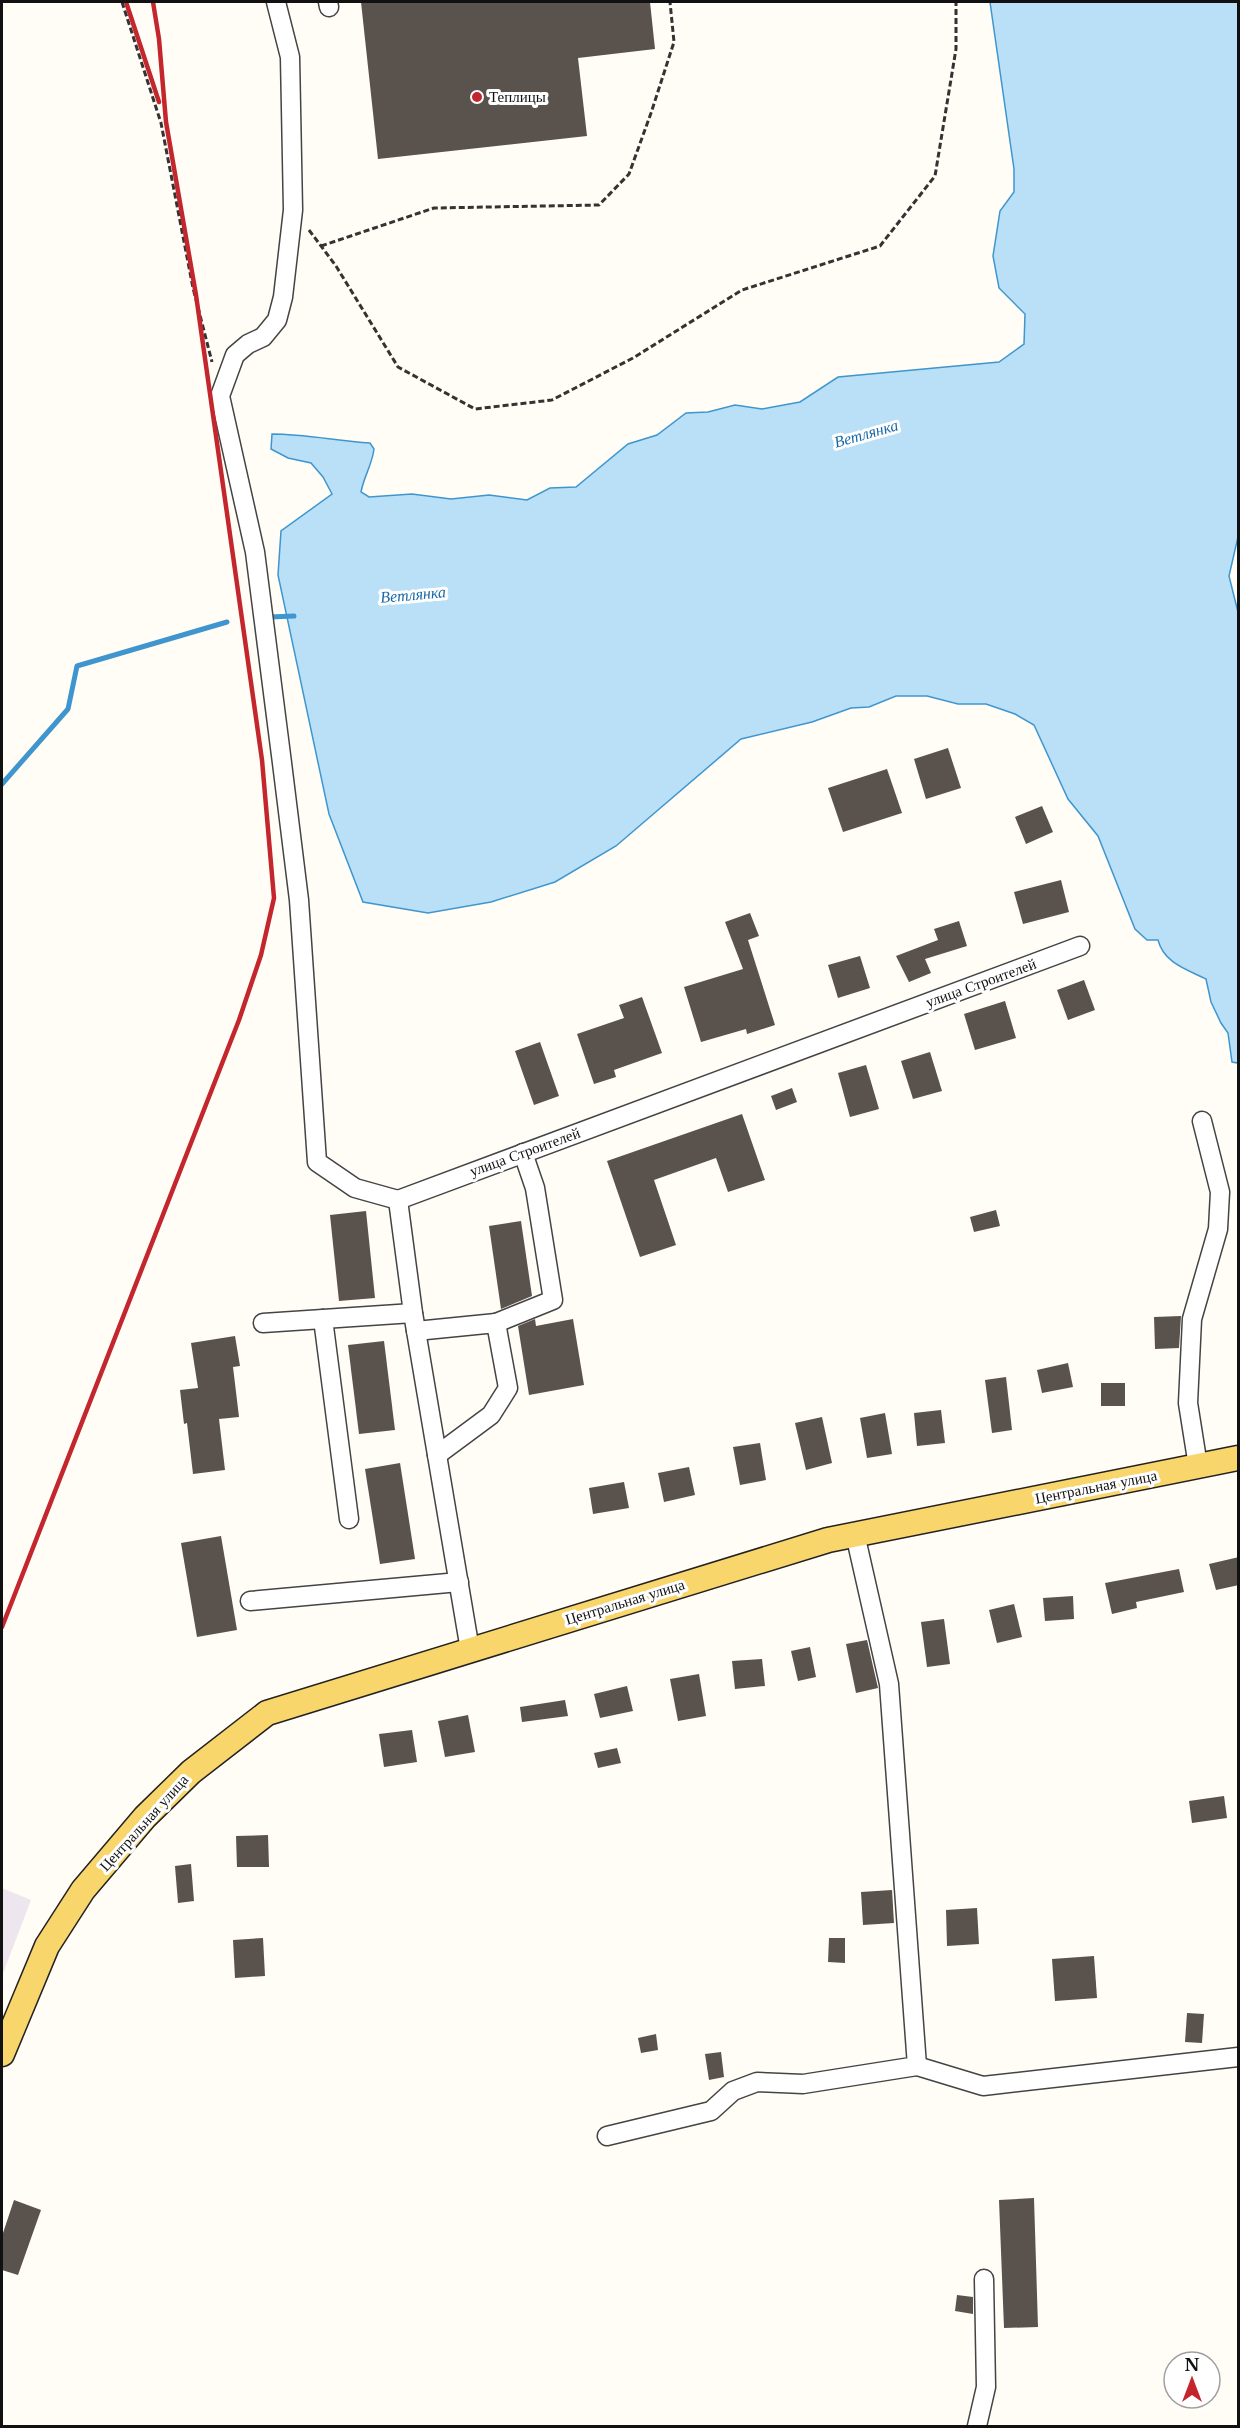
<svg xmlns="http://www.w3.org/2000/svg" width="1240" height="2428" viewBox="0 0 1240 2428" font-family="'Libre Baskerville',serif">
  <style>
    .industrial { fill: #eee6ef }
    .water { fill: #b9e0f7; stroke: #3f96cf; stroke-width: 1.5 }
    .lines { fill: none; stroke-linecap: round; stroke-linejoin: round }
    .stream { stroke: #3f96cf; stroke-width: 5 }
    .building { fill: #5a524d }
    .minor-casing { stroke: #444; stroke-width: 21 }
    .major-casing { stroke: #222; stroke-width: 27 }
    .path { stroke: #333; stroke-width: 3; stroke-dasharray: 6 3; stroke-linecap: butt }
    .minor { stroke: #fff; stroke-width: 18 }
    .major { stroke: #f9d66b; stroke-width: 24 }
    .rail { stroke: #c4262e; stroke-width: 4.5 }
    .poi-dot { fill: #c4262e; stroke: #fff; stroke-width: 2 }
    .labels { text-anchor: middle; stroke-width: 6; stroke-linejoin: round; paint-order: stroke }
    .poi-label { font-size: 15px; fill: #111; stroke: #fff; text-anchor: start }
    .street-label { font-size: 15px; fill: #111; stroke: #fff }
    .water-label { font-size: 16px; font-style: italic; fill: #1768a6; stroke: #fff }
  </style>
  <rect width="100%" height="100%" fill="#fffdf5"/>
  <path class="industrial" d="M2,1888L31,1900L2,1976Z"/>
  <path class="water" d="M990,2H1238V537L1229,576L1238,612V1063L1232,1062L1228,1033L1221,1023L1211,1002L1206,979C1186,969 1164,963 1158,940H1147L1135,929L1098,836L1068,799L1034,725L1015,714L986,704H958L927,696H896L869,707L851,708L812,722L741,739L616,846L555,882L491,902L428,913L363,902L329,814L278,575L281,531L332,494L323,477L311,463L288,458L271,449L272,434C305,434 337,441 370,443L374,449C372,465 364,476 361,492L369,497L412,494L451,499L489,495L527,500L550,488L576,487L628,444L657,435L686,413L708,412L735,405L762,409L800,402L838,377L999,362L1024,344L1025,314L999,288L993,256L1000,211L1014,192V169Z"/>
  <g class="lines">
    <g class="stream">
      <path d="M270,617L294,616"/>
      <path d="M2,784L68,709L77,666L227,622"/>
    </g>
  </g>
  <g class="building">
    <path d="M361,2H650L655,49L578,58L587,136L378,159Z"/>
    <path d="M948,748L961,788L926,799L914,759Z"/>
    <path d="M887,769L902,813L843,832L828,788Z"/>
    <path d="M1042,806L1053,832L1026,844L1015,817Z"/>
    <path d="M1061,880L1069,912L1023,924L1014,892Z"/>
    <path d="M750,913L759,936L748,940L775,1025L747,1034L746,1029L701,1042L684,987L743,969L725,922Z"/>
    <path d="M959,921L967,946L925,959L931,973L909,982L896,956L938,940L934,929Z"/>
    <path d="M860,956L870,988L838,998L828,965Z"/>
    <path d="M1084,980L1095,1010L1068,1020L1057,990Z"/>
    <path d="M642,997L662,1053L614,1070L616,1077L594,1084L577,1034L624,1018L619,1005Z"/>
    <path d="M1005,1001L1016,1038L975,1050L964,1014Z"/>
    <path d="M540,1042L559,1096L534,1105L515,1051Z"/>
    <path d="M930,1052L942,1091L913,1099L901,1061Z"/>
    <path d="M866,1065L879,1109L850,1117L838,1073Z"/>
    <path d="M792,1088L797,1102L776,1110L771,1096Z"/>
    <path d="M742,1114L765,1180L728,1192L716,1158L654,1180L676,1245L640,1257L607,1161Z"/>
    <path d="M996,1210L1000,1226L974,1232L970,1217Z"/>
    <path d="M366,1211L375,1298L339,1301L330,1215Z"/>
    <path d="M521,1221L532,1296L501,1309L489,1226Z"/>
    <path d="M1181,1316L1179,1348L1155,1349L1154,1317Z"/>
    <path d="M535,1319L536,1326L573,1319L584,1385L529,1395L518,1326Z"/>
    <path d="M235,1336L240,1366L233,1367L239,1417L219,1419L225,1470L193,1474L187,1423L184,1424L180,1390L198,1388L191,1343Z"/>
    <path d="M384,1341L395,1430L359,1434L348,1345Z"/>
    <path d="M1068,1363L1073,1387L1042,1393L1037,1370Z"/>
    <path d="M1006,1377L1012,1430L992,1433L985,1380Z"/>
    <rect x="1101" y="1383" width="24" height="23"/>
    <path d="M941,1410L945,1443L917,1446L914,1413Z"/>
    <path d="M885,1413L892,1454L867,1458L860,1418Z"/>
    <path d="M822,1417L832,1463L806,1470L795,1423Z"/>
    <path d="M760,1443L766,1480L740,1485L733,1447Z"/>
    <path d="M400,1463L415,1559L380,1564L365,1469Z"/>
    <path d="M689,1467L695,1495L664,1502L658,1473Z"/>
    <path d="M624,1482L629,1508L593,1514L589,1488Z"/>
    <path d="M221,1536L237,1630L197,1637L181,1543Z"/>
    <path d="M1239,1557V1585L1216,1590L1209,1564Z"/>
    <path d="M1179,1569L1184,1592L1136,1602L1137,1608L1112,1614L1105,1583Z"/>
    <path d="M1073,1596L1074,1619L1045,1621L1043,1598Z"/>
    <path d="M1014,1604L1022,1637L997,1643L989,1610Z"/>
    <path d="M944,1619L950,1664L927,1667L921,1622Z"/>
    <path d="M867,1640L878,1688L856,1693L846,1644Z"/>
    <path d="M810,1647L816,1677L798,1681L791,1651Z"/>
    <path d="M762,1659L765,1686L735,1689L732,1661Z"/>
    <path d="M699,1674L706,1716L678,1721L670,1679Z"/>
    <path d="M627,1686L633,1711L600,1718L594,1694Z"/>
    <path d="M565,1700L568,1716L522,1722L520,1707Z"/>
    <path d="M468,1715L475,1752L445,1757L438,1721Z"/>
    <path d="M412,1730L417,1762L384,1767L379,1734Z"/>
    <path d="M617,1748L621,1763L598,1768L594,1753Z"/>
    <path d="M1224,1796L1227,1818L1192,1823L1189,1801Z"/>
    <path d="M268,1835L269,1867H237L236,1836Z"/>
    <path d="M191,1864L194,1901L178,1903L175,1866Z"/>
    <path d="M892,1890L894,1923L863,1925L861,1892Z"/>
    <path d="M977,1908L979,1944L947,1946L946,1910Z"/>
    <path d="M263,1938L265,1976L235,1978L233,1940Z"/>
    <path d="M829,1938H845V1963L828,1962Z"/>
    <path d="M1094,1956L1097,1998L1055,2001L1052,1959Z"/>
    <path d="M1187,2013L1204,2014L1202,2043L1185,2042Z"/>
    <path d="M656,2034L658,2050L641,2053L638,2038Z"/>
    <path d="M721,2052L724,2077L709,2080L705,2054Z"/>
    <path d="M1034,2198L1038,2327L1004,2328L999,2200Z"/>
    <path d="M14,2200L41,2210L18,2275L2,2270V2236Z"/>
    <path d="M957,2295L973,2297V2314L955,2311Z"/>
  </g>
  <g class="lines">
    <defs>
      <g id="minor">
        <path d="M276,2L290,57L293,210L283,297L277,320L263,337L248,344L235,355L220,396L255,552L282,763L299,900L317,1162L355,1188L398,1200"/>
        <path d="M328,2L329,7"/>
        <path d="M323,1319L349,1519"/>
        <path d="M263,1323L413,1313"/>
        <path d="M496,1323L553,1300L535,1188L523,1153"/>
        <path d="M416,1331L496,1323L508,1388L491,1415L437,1455"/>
        <path d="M1198,1466L1188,1403L1192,1319L1218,1229L1220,1192L1202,1121"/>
        <path d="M250,1601L459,1582"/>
        <path d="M470,1650L413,1313L398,1200L1080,946"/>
        <path d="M917,2066L983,2086L1238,2057"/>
        <path d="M607,2136L711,2111L733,2091L757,2082L803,2084L917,2066L889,1684L855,1534"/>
        <path d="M977,2426L986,2387L984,2279"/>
      </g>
      <path id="major" d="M2,2054L47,1946L83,1890L145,1817L191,1772L267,1713L828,1540L1238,1458"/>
    </defs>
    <use href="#minor" class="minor-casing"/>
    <use href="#major" class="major-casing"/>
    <g class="path">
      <path d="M122,2L161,123L193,288L212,362"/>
      <path d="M309,230L336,266L398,367L475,409L552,400L633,358L742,290L880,246L935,176L956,49V2"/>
      <path d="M321,246L434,208L599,205L629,174L651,113L674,42L670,2"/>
    </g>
    <use href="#minor" class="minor"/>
    <use href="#major" class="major"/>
    <g class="rail">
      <path d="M126,2L159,102"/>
      <path d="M2,1627L239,1020L261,955L274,898L262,760L196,295L166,122L159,39L153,2"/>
    </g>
  </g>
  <circle class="poi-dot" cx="477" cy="97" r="6"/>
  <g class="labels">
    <g class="poi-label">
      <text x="489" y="102">Теплицы</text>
    </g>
    <g class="street-label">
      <text transform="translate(981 983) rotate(-20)" y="5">улица Строителей</text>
      <text transform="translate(525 1152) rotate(-20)" y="5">улица Строителей</text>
      <text transform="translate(1096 1487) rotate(-11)" y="5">Центральная улица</text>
      <text transform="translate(625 1602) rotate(-17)" y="5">Центральная улица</text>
      <text transform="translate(144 1823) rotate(-48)" y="5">Центральная улица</text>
    </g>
    <g class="water-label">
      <text transform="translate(866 433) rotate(-16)" y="6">Ветлянка</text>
      <text transform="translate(413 594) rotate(-5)" y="6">Ветлянка</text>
    </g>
  </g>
  <rect width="1240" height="2428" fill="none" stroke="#111111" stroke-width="6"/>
  <g transform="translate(1192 2380)"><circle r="28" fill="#ffffff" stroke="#a0a0a0" stroke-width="1.5"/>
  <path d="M0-4.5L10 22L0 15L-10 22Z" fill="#c4262e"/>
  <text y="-9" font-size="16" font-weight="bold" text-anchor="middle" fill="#111111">N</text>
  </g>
</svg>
